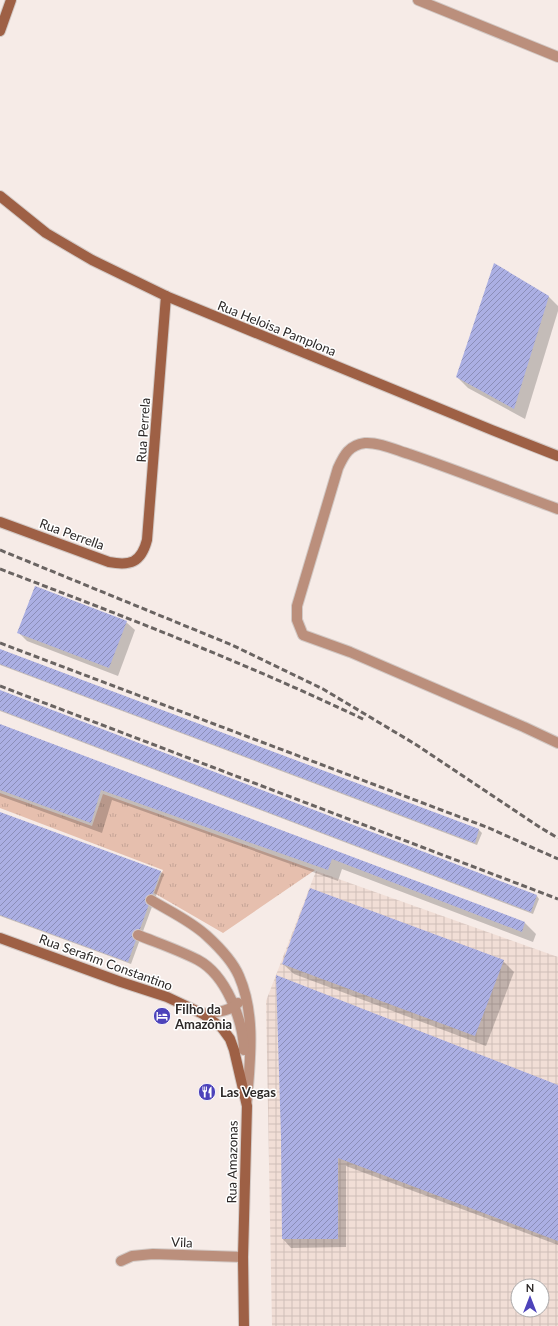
<svg xmlns="http://www.w3.org/2000/svg" width="558" height="1326" viewBox="0 0 558 1326" font-family="Lato,sans-serif">
  <style>
    .industrial { fill: url(#industrial-grid); fill-rule: evenodd }
    .grass { fill: url(#grass-tufts) }
    .shadow { fill: #0003 }
    .building { fill: url(#building-hatch) }
    .lines { fill: none; stroke-linecap: round; stroke-linejoin: round }
    .lane-casing { stroke: #d2c8c4; stroke-width: 12 }
    .street-casing { stroke: #d2c8c4; stroke-width: 12 }
    .secondary-casing { stroke: #d2c8c4; stroke-width: 12 }
    .lane { stroke: #bb8f7c; stroke-width: 10 }
    .street { stroke: #bb8f7c; stroke-width: 10 }
    .secondary { stroke: #9e6045; stroke-width: 10 }
    .rail { stroke: #6a6462; stroke-width: 3; stroke-dasharray: 6 3; stroke-linecap: butt }
    .labels { text-anchor: middle; stroke-width: 3; stroke-linejoin: round; paint-order: stroke }
    .street-label { font-size: 13px; fill: #2c2827; stroke: #fff }
    .poi-label { font-size: 13px; font-weight: bold; fill: #2c2827; stroke: #fff; text-anchor: start }
  </style>
  <defs>
    <pattern id="industrial-grid" width="8" height="8" patternUnits="userSpaceOnUse"><rect width="8" height="8" fill="#f1ded6"/><path d="M0 4h8M4 0v8" fill="none" stroke="#cfbeb8"/></pattern>
    <pattern id="grass-tufts" width="24" height="20" patternUnits="userSpaceOnUse"><rect width="24" height="20" fill="#e6bfae"/><path d="M3 7l-1-3M5 7V3M7 7l1-3M15 17l-1-3M17 17v-4M19 17l1-3" fill="none" stroke="#c5a496"/></pattern>
    <pattern id="building-hatch" width="6" height="6" patternUnits="userSpaceOnUse"><rect width="6" height="6" fill="#abafe3"/><path d="M-1 1l2-2M0 6l6-6M5 7l2-2" fill="none" stroke="#8b8eb8"/></pattern>
  </defs>
  <rect width="100%" height="100%" fill="#f6ebe7"/>
  <path class="industrial" d="M316,871L558,957V1326H272L266,1001ZM518,1286H542V1310H518Z"/>
  <path class="grass" d="M0,793L92,826L103,794L315,870L223,933L154,893L163,870L0,808Z"/>
  <g class="shadow">
    <path d="M548,296L558,306V311L525,419L468,388L457,377Z"/>
    <path d="M126,622L135,630L118,676L27,641L18,632Z"/>
    <path d="M0,650L479,830L482,833L477,845L0,665Z"/>
    <path d="M0,691L537,896L539,899L533,914L0,711Z"/>
    <path d="M0,725L525,923L536,934L533,942L342,869L338,881L112,800L102,833L0,796Z"/>
    <path d="M0,813L161,872L164,874L131,964L0,916Z"/>
    <path d="M503,961L514,972L486,1046L294,974L283,964Z"/>
    <path d="M558,1086V1245L346,1166V1247L291,1248L283,1239L282,1137Z"/>
  </g>
  <g class="building">
    <path d="M494,263L549,296L514,409L456,377Z"/>
    <path d="M35,586L127,621L109,668L17,633Z"/>
    <path d="M0,649L479,829L475,843L0,664Z"/>
    <path d="M0,690L537,895L531,912L0,710Z"/>
    <path d="M0,724L525,922L522,932L332,859L328,870L101,790L91,823L0,790Z"/>
    <path d="M0,812L161,871L128,962L0,915Z"/>
    <path d="M310,888L504,960L475,1036L282,964Z"/>
    <path d="M276,975L558,1085V1241L338,1158V1239H282L281,1137Z"/>
  </g>
  <g class="lines">
    <defs>
      <g id="lane">
        <path d="M151,900C169,911 191,921 207,936C219,947 233,962 239,976C256,1015 250,1060 247,1100"/>
        <path d="M138,935C158,943 179,950 198,960C226,975 243,1020 244,1050"/>
        <path d="M203,1014C215,1012 229,1012 238,1003"/>
      </g>
      <g id="street">
        <path d="M418,0L558,57"/>
        <path d="M558,509C509,491 459,471 409,454C396,450 379,442 365,443C349,445 344,455 338,468L297,606V620L303,635L350,652L524,727L558,743"/>
        <path d="M121,1261L132,1256L153,1254L243,1257"/>
      </g>
      <g id="secondary">
        <path d="M0,31L11,0"/>
        <path d="M0,196L46,233L92,260L166,296L492,430L558,456"/>
        <path d="M0,522L109,562C130,566 141,563 147,540L166,296"/>
        <path d="M0,938L121,982L167,997L203,1014L222,1028L230,1039L234,1050L247,1106L243,1257L244,1326"/>
      </g>
    </defs>
    <use href="#lane" class="lane-casing"/>
    <use href="#street" class="street-casing"/>
    <use href="#secondary" class="secondary-casing"/>
    <use href="#lane" class="lane"/>
    <use href="#street" class="street"/>
    <use href="#secondary" class="secondary"/>
    <g class="rail">
      <path d="M0,550L232,645L323,689L415,744L541,828L558,838"/>
      <path d="M0,569C123,616 246,663 365,720"/>
      <path d="M0,643L489,828L558,859"/>
      <path d="M0,686L558,899"/>
    </g>
  </g>
  <defs>
    <symbol id="hotel-disc" viewBox="-11 -11 22 22"><circle r="9.5" fill="#4d43ba" stroke="#fff"/><path d="M-6-4.5h1.5V1H6V5H4.5V3h-9V5H-6ZM-4 0a1.8 1.8 0 1 1 3.6 0ZM.5 0V-2.5h3Q6-2.5 6 0Z" fill="#fff"/></symbol>
    <symbol id="restaurant-disc" viewBox="-11 -11 22 22"><circle r="9.5" fill="#4d43ba" stroke="#fff"/><path d="M-5-6h1v4h1v-4h1v4h1v-4h1v5L-1.5 .5V6h-2V.5L-5-1ZM5-6V6H3V1.5H1.5Q1.5-4 5-6Z" fill="#fff"/></symbol>
  </defs>
  <g fill-rule="evenodd">
    <use href="#hotel-disc" x="152" y="1006" width="20" height="20"/>
    <use href="#restaurant-disc" x="197" y="1082" width="20" height="20"/>
  </g>
  <g class="labels">
    <g class="street-label">
      <text transform="translate(277 328) rotate(22)" y="5">Rua Heloisa Pamplona</text>
      <text transform="translate(143 430) rotate(-86)" y="5">Rua Perrela</text>
      <text transform="translate(72 534) rotate(20)" y="5">Rua Perrella</text>
      <text transform="translate(106 962) rotate(20)" y="5">Rua Serafim Constantino</text>
      <text transform="translate(232 1162) rotate(-89)" y="5">Rua Amazonas</text>
      <text transform="translate(182 1242) rotate(2)" y="5">Vila</text>
    </g>
    <g class="poi-label">
      <text x="175" y="1014">Filho da<tspan x="175" dy="15">Amazônia</tspan></text>
      <text x="220" y="1097">Las Vegas</text>
    </g>
  </g>
  <g transform="translate(530 1298)"><circle r="19" fill="#ffffff" stroke="#aba9a9"/>
  <path d="M0-3L7 15L0 10L-7 15Z" fill="#4d43ba"/>
  <text y="-6" font-size="11" font-weight="bold" text-anchor="middle" fill="#2c2827">N</text>
  </g>
</svg>
